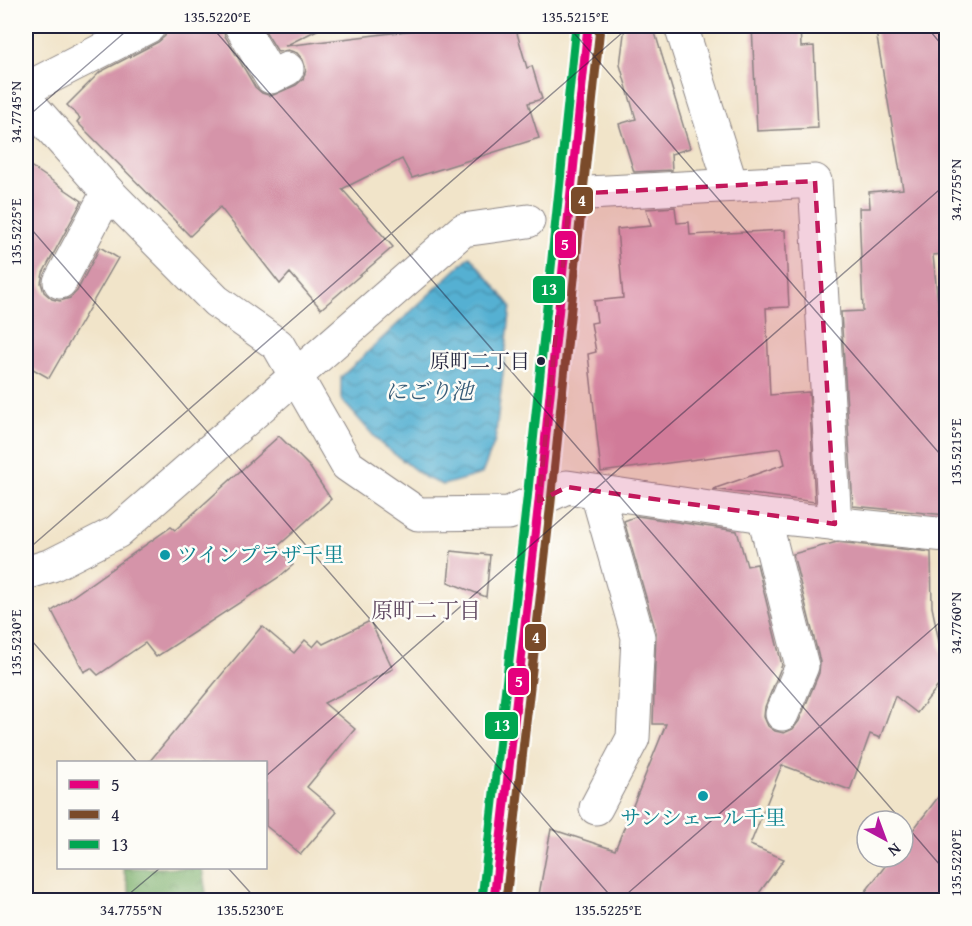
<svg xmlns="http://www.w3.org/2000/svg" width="972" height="926" viewBox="0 0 972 926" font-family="'Gentium Book Plus','Noto Serif JP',serif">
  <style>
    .forest { fill: url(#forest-crowns); stroke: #4e6852; stroke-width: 1.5 }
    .water { fill: url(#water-waves); stroke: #3c6986; stroke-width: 1.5 }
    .building { fill: #d594a9 }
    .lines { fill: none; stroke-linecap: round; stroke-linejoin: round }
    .minor-casing { stroke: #8a8382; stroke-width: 35 }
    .minor { stroke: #fff; stroke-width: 33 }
    .bus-1-casing { stroke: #fdfcf7; stroke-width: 14 }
    .bus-2-casing { stroke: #fdfcf7; stroke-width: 14 }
    .bus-3-casing { stroke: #fdfcf7; stroke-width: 14 }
    .bus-1 { stroke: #e5007d; stroke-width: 9 }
    .bus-2 { stroke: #7a4b2a; stroke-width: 9 }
    .bus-3 { stroke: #00a651; stroke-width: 9 }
    .marked { fill: #c2185b; fill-opacity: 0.2; stroke: #c2185b; stroke-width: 4.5; stroke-dasharray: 12 8; stroke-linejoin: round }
    .ticks { fill: none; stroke: #22223b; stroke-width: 1.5; stroke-opacity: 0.45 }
    .bus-dot { fill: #22223b; stroke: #fdfcf7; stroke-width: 2 }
    .culture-dot { fill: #0f9aa8; stroke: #fdfcf7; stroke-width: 2 }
    .labels { text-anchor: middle; stroke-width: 5; stroke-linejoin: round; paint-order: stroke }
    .bus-label { font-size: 20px; fill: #22223b; stroke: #fdfcf7; text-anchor: end }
    .culture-label { font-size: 21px; fill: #0d838f; stroke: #fdfcf7; text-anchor: start }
    .water-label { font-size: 22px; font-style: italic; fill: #365b77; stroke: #fdfcf7 }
    .neighbourhood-label { font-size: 22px; fill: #614a62; stroke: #fdfcf7 }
    .line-badge { stroke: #fdfcf7; stroke-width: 2 }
    .badge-label { font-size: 16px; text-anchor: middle; font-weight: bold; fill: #fff }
    .neatline { fill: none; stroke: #22223b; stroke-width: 2 }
    .ticks-label { font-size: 15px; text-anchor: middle; fill: #22223b }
  </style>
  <defs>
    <pattern id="forest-crowns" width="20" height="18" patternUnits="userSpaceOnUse" patternTransform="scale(1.5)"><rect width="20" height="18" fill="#7aae6a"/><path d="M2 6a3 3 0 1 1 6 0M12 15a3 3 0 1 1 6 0" fill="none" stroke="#648d58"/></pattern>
    <pattern id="water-waves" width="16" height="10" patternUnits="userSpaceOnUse" patternTransform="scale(1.5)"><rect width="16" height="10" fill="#55b0d2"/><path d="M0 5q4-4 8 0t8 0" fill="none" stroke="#468fac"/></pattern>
  </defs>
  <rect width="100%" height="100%" fill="#fdfcf7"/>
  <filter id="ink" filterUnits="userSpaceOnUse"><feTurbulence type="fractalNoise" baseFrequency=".0167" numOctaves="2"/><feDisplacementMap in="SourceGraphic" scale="12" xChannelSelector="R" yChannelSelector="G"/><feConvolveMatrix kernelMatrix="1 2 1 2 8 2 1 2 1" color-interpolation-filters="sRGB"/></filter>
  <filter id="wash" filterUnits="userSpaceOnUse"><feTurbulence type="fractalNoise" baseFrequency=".008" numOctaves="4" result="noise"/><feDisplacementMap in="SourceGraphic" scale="24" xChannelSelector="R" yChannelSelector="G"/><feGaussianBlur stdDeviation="1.35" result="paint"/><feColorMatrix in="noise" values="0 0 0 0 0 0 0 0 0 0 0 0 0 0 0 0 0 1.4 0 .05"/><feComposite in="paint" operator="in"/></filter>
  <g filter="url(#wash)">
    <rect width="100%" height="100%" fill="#f1e4c9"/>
    <path class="forest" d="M123,868H202L207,900H132Z"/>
    <path class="water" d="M470,256L511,306L495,441L482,474L443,485L426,478L381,444L341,399V377Z"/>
    <g id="blocks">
      <g class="building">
        <path d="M167,26H222L225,36L255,87L262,93L271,96L296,85L303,79L306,70L303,60L297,53L288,50L278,52L262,26H325L285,46L449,26H515L527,68L532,66L542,99L528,103L539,138L412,178L402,159L342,189L393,247L321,309L290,273L280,284L220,207L190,236L77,122L80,118L67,105L100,72L158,42L165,36Z"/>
        <path d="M625,26H653L690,148L671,154L672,170L634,172L619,124L636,119L620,65Z"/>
        <path d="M752,26H800L801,47L814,46L818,128L757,131Z"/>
        <path d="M875,26H946V245H942L943,254L933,255L941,331H946V515L853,506L841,312L863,311L859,208H870L869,192L903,189Z"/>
        <path d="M26,163L82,201L43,273L41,283L44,292L52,299L60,301L70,298L77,291L100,247L118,258L49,378L26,365Z"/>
        <path d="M675,207L677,223L689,222L690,235L785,230L789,307L766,308L770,395L809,392L815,502L713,489L785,464L781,448L601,472L588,354L596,352L591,323L597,322L594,301L623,298L617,229L651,226L646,209Z"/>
        <path d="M279,436L309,466L331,499L277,547L293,565L279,577L156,657L145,643L98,675L91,668L84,672L52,611L171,527L175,530Z"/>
        <path d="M637,516L737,531L747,566L757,564L782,665L765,707L764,717L768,726L775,731L784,733L793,729L799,721L819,673L820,662L793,554L837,542L931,552L932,607L946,676L917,713L895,696L880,738L870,734L850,790L782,765L750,845L784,859L754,900H538L551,829L615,850L666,724H653L656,632L624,521Z"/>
        <path d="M451,551L490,555L486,597L448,582Z"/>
        <path d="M370,621L393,669L324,703L355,729L307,787L337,812L301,854L266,826V762H149L262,626L294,653L305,640L313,647L319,640L323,644Z"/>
        <path d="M946,787V900H859L892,857H903V843Z"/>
      </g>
    </g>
  </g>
  <g filter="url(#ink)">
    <use href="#blocks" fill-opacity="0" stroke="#8a8382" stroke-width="1.5"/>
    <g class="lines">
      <defs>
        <g id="minor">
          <path d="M241,26L271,77L287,69"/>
          <path d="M681,26L731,185"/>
          <path d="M26,89L149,26"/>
          <path d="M26,100L108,192L216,301L278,345L347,465L418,514L509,513L567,487L764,516L946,535"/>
          <path d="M570,194L815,181L835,524"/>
          <path d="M60,282L108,192"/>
          <path d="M764,516L802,666L782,714"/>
          <path d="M26,573L52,565L117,532L463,230L528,221"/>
          <path d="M596,808L633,738L638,637L597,493"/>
          <path d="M494,900L539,501L588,26"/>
        </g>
      </defs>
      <use href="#minor" class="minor-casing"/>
      <use href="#minor" class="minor"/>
      <defs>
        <path id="bus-1" d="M494,900L539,501L588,26"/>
        <path id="bus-2" d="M506,900L551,502L600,27"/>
        <path id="bus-3" d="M482,899L527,500L576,26"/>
      </defs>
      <use href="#bus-1" class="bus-1-casing"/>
      <use href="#bus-2" class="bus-2-casing"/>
      <use href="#bus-3" class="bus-3-casing"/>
      <use href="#bus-1" class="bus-1"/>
      <use href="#bus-2" class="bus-2"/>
      <use href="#bus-3" class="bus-3"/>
    </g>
  </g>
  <path class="marked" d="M815,181L835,524L567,487L539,501L570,194Z"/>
  <path class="ticks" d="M211,26L902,821M568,26L946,461M926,26L946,50M26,118L132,26M26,223L614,900M26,551L630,26M26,634L137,762M266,776L946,184M903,822L946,872M228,868L257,900M122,900L160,868M620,900L946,617"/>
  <circle class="bus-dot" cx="541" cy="361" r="5"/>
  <g class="culture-dot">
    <circle cx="165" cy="555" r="6"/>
    <circle cx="703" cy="796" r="6"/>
  </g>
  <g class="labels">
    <g class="bus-label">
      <text x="530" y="368">原町二丁目</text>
    </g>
    <g class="culture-label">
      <text x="177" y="562">ツインプラザ千里</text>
      <text x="703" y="825" text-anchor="middle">サンシェール千里</text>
    </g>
    <g class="water-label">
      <text x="429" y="399">にごり池</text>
    </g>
    <g class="neighbourhood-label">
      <text x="426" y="618">原町二丁目</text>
    </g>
  </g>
  <g class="line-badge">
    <rect x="570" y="186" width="24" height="29" rx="6" fill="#7a4b2a"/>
    <rect x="554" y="230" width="23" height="29" rx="6" fill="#e5007d"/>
    <rect x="532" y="275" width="34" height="29" rx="6" fill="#00a651"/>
    <rect x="524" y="623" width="23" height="29" rx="6" fill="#7a4b2a"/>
    <rect x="507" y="667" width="23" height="29" rx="6" fill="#e5007d"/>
    <rect x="484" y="711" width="35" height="29" rx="6" fill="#00a651"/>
  </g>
  <g class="badge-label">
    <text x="582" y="206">4</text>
    <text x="565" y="250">5</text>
    <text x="549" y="295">13</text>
    <text x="536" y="643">4</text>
    <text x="519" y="687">5</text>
    <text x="502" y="731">13</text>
  </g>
  <rect width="972" height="926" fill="none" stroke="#fdfcf7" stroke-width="66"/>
  <rect x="57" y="761" width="210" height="108" fill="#fdfcf7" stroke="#a5a5ac" stroke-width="1.5"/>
  <rect x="69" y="780" width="30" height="9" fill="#e5007d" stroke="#a5a5ac" stroke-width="1.5"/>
  <text x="111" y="791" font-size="18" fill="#22223b">5</text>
  <rect x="69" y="810" width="30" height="9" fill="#7a4b2a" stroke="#a5a5ac" stroke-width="1.5"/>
  <text x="111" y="821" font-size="18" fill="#22223b">4</text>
  <rect x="69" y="840" width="30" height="9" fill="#00a651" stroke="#a5a5ac" stroke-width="1.5"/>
  <text x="111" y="851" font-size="18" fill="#22223b">13</text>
  <g transform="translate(885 839) rotate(139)"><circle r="28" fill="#fdfcf7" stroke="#a5a5ac" stroke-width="1.5"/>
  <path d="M0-4.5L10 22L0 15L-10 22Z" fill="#b5179e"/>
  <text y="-9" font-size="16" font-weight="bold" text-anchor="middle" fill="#22223b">N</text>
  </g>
  <rect x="33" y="33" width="906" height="860" class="neatline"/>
  <g class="ticks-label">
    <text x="217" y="22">135.5220°E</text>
    <text x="575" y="22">135.5215°E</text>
    <text transform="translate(16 112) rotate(-90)" y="5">34.7745°N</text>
    <text transform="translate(956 190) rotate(-90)" y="5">34.7755°N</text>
    <text transform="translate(16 232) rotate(-90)" y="5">135.5225°E</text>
    <text transform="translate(956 452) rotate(-90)" y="5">135.5215°E</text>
    <text transform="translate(956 623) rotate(-90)" y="5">34.7760°N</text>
    <text transform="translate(16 643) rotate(-90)" y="5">135.5230°E</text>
    <text transform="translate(956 863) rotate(-90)" y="5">135.5220°E</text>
    <text x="131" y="915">34.7755°N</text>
    <text x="250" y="915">135.5230°E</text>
    <text x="608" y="915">135.5225°E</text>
  </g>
</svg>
